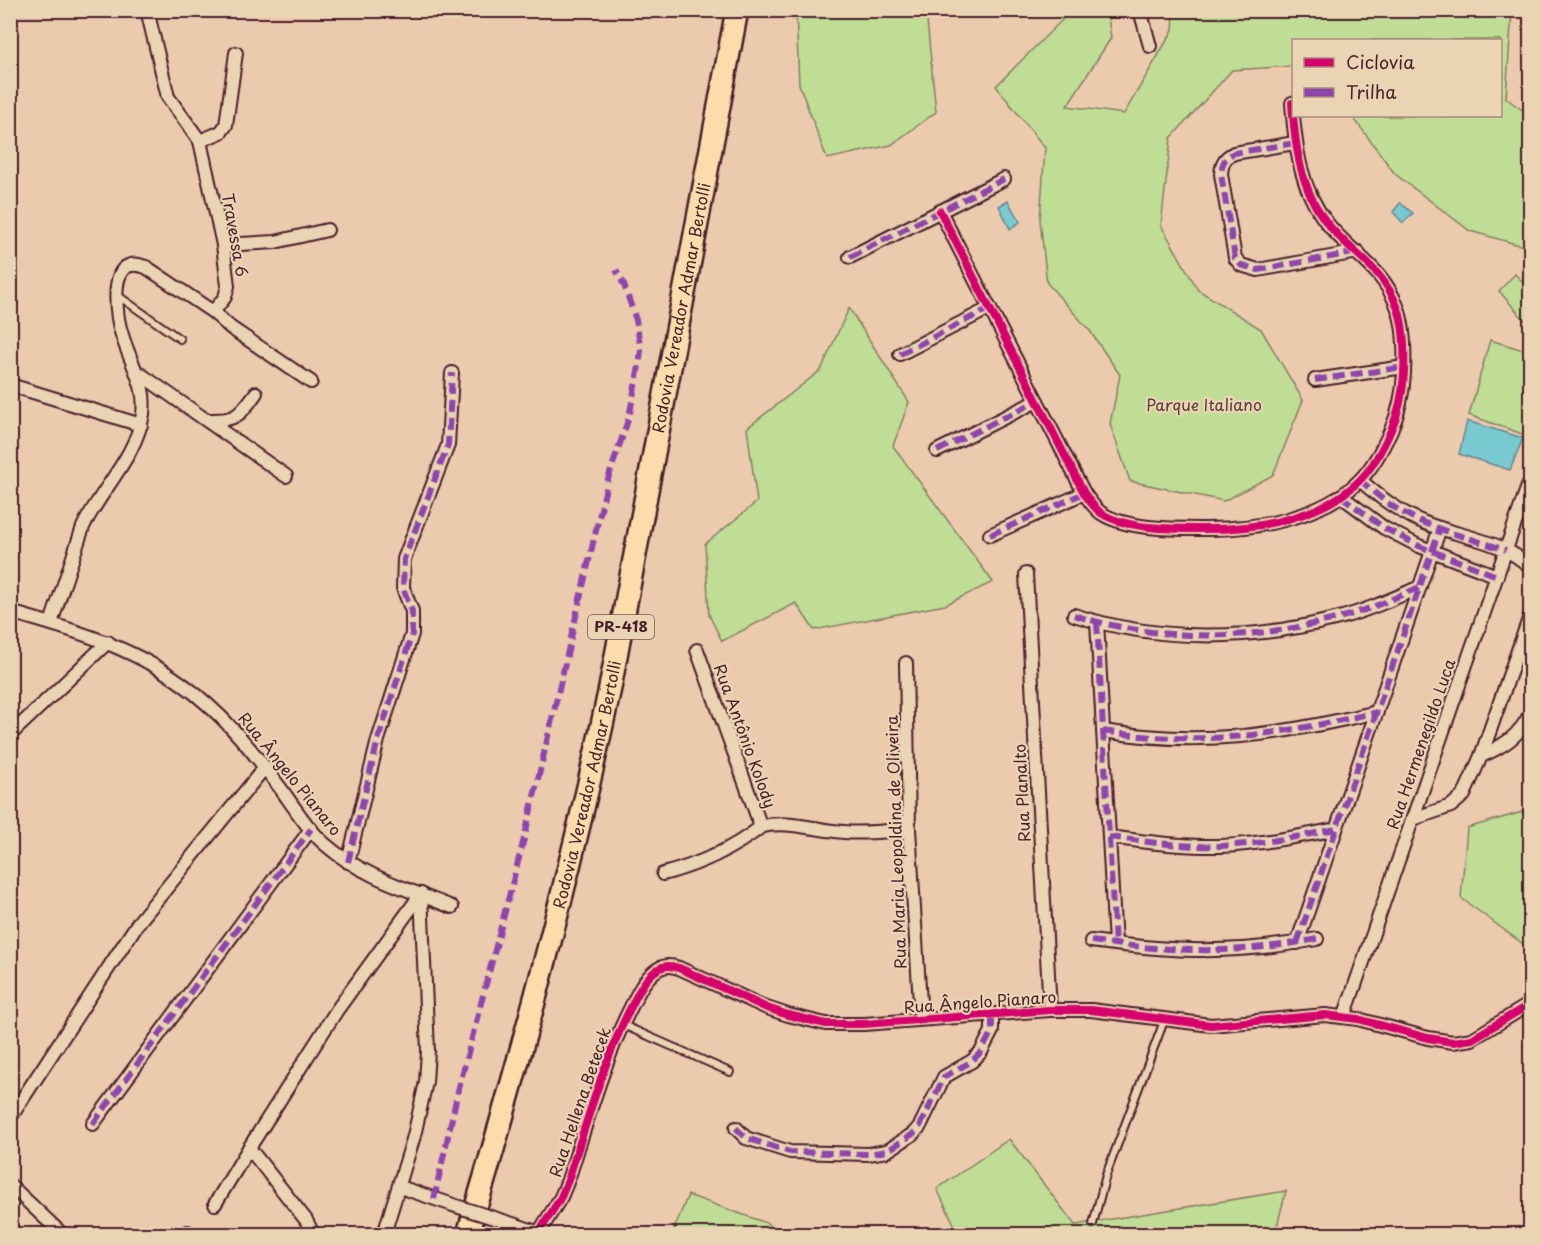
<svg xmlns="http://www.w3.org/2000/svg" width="1541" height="1245" viewBox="0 0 1541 1245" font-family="'Playpen Sans',sans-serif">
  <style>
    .green { fill: #bfdd95; stroke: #847e60; stroke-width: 1.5 }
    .water { fill: #78c9d0; stroke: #66858e; stroke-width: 1.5 }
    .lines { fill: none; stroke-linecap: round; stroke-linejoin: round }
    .service-casing { stroke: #4a1f2b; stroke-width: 10 }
    .minor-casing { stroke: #4a1f2b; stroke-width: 16 }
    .trunk-casing { stroke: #4a1f2b; stroke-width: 26 }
    .service { stroke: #ead4b3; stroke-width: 6 }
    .minor { stroke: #ead4b3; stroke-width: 12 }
    .trunk { stroke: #fddcac; stroke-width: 21 }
    .minor-bridge-casing { stroke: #4a1f2b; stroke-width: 16; stroke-linecap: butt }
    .minor-bridge { stroke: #ead4b3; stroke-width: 12 }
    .quiet { stroke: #8e44ad; stroke-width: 6; stroke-dasharray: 12 6; stroke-linecap: butt }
    .cycleway-casing { stroke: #ead4b3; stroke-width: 11 }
    .cycleway { stroke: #d6006c; stroke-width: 8 }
    .labels { text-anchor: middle; stroke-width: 4.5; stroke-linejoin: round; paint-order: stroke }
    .shield { fill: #ead4b3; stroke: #7a5554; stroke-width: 1.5 }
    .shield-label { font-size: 15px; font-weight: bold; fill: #4a1f2b }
    .street-label { font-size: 16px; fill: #4a1f2b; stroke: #ead4b3 }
    .park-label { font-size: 16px; fill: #5c3c3b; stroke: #ead4b3 }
  </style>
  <rect width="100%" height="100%" fill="#ebcaae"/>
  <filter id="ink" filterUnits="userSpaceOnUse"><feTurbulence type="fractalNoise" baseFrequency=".0167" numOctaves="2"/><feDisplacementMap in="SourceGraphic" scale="12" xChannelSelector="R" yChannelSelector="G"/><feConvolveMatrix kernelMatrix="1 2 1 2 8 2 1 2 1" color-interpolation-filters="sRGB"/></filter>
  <g filter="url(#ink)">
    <g class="green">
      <path d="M796,11H926L936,112L891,145L827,159L799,84Z"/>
      <path d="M1063,11H1107L1111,38L1067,106L1124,114L1173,30L1174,11H1512L1506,98L1530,116V248L1470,231L1395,174L1355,120L1357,116H1500V40H1294L1293,66L1232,70L1171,138L1161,225L1198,290L1261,329L1303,400L1273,475L1224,501L1130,481L1110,424L1120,375L1090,331L1047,283L1040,220L1045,148L996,86L1066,16Z"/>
      <path d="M1515,274L1530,290V326L1499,291Z"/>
      <path d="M849,308L909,402L893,446L993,582L945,605L814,630L796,603L722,641L709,615L705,544L757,502L747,428L821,370Z"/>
      <path d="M1490,340L1530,352V421L1525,435L1469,415Z"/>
      <path d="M1530,798V949L1461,898L1467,828L1522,812Z"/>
      <path d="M1009,1139L1075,1225L1286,1191L1275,1234H959L937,1189Z"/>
      <path d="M688,1195L769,1224L767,1234H672Z"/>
    </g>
    <g class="water">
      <path d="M1008,201L1020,222L1010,229L999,206Z"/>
      <path d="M1400,203L1413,213L1403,223L1393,212Z"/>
      <path d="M1467,421L1523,438L1510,470L1459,454Z"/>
    </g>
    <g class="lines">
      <defs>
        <g id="service">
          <path d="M117,295L180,339"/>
          <path d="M623,1025L730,1072"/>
          <path d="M1093,1224L1106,1175L1164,1021"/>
        </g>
        <g id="minor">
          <path d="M1140,10L1150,46"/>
          <path d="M200,141L221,132L226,125L236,53"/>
          <path d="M1295,143L1234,153C1224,158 1222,163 1221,174L1235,258L1241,265L1258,270L1358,252"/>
          <path d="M940,211L1084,493C1089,500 1094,508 1101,513C1125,529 1171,529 1199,529C1252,530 1321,520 1360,480C1374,466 1383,448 1391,430C1399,412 1403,393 1404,373C1405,351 1405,326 1397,306C1381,265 1351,254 1327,223C1300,189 1295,145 1292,103"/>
          <path d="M223,245L275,242L327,230"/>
          <path d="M850,257L1004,179"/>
          <path d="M213,312L231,328L311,382"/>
          <path d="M900,354L990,308"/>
          <path d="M136,371L286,476"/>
          <path d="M1315,380L1404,367"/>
          <path d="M10,385L141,425"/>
          <path d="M208,420C237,421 240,415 256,393"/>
          <path d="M937,451L1037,401"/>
          <path d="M1360,480C1380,498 1400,513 1425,523C1460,537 1503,540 1530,567"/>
          <path d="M1341,496L1384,528L1419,546L1497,576"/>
          <path d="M990,535L1084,493"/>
          <path d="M1026,574L1050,1010"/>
          <path d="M10,612C71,629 130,646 181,683C220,711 250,747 278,785C293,805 307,829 326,845C361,876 410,890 452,907"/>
          <path d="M1074,615C1158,642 1249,641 1335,619C1364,612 1392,599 1420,587"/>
          <path d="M1097,622L1115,944"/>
          <path d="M51,623L83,527C101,489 136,457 143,414C144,405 144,395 141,386C136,369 127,352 122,335C117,320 110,273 128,266C134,263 140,265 146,267L213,312L225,297L228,286L223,245L200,141L168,97L147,10"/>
          <path d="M697,650L761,827C783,819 820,831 844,832C866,834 888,831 909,829"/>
          <path d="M906,663L909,829L921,1019"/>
          <path d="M1103,731C1203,747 1279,735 1377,712"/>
          <path d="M10,735L108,642"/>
          <path d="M1481,756C1504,746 1519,736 1530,714"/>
          <path d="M1413,819L1451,806L1464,795L1481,756L1530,616"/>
          <path d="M1109,837C1146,842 1184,847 1221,846C1260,844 1298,837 1336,829"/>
          <path d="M348,862L378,740L412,634V611L403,588L404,559L448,445L452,373"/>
          <path d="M663,874C698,865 731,850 761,827"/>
          <path d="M1091,941C1173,952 1236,955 1317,939"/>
          <path d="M1297,943L1440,528"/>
          <path d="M1344,1017L1529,483"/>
          <path d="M10,1118L138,923L265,767"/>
          <path d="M93,1124L311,829"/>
          <path d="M736,1128L746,1138L790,1152L868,1154L887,1151L913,1134L920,1126L944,1077L972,1061L981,1052L992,1031V1014"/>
          <path d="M249,1148L306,1220L313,1234"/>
          <path d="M10,1185L62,1234"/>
          <path d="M400,1187L453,1205"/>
          <path d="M215,1204L249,1148L337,1010L421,894"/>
          <path d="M516,1225L539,1233"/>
          <path d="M184,1234L188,1232"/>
          <path d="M384,1234L414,1136L426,1082L428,1051L421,894"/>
          <path d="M538,1234L561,1197L568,1180C587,1122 603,1062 631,1007C637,995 643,981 654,972C662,965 669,965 679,968L767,1008L788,1015L826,1024H864L1050,1010H1091L1211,1025L1325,1015L1358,1019L1428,1038L1453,1042L1472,1039L1530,1004"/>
        </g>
        <g id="trunk">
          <path id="s1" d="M468,1234C522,1054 571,872 610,688L737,10"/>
        </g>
      </defs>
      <use href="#service" class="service-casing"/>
      <use href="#minor" class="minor-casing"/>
      <use href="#trunk" class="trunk-casing"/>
      <use href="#service" class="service"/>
      <use href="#minor" class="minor"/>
      <use href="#trunk" class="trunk"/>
      <defs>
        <path id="minor-bridge" d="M453,1205L516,1225"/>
      </defs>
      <use href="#minor-bridge" class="minor-bridge-casing"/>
      <use href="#minor-bridge" class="minor-bridge"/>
      <g class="quiet">
        <path d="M1295,143L1234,153C1224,158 1222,163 1221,174L1235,258L1241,265L1258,270L1358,252"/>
        <path d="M850,257L1004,179"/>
        <path d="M900,354L990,308"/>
        <path d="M1315,380L1404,367"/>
        <path d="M937,451L1037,401"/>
        <path d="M1360,480C1372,490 1383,501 1397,509C1430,529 1470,538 1506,550"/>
        <path d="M1341,496L1384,528L1419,546L1497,576"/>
        <path d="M990,535L1084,493"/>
        <path d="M1074,615C1158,642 1249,641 1335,619C1364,612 1392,599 1420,587"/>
        <path d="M1097,622L1115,944"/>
        <path d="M1103,731C1203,747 1279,735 1377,712"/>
        <path d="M1109,837C1146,842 1184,847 1221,846C1260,844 1298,837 1336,829"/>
        <path d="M348,862L378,740L412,634V611L403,588L404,559L448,445L452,373"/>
        <path d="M1091,941C1173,952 1236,955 1317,939"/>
        <path d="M1297,943L1440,528"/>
        <path d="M93,1124L311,829"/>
        <path d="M736,1128L746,1138L790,1152L868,1154L887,1151L913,1134L920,1126L944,1077L972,1061L981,1052L992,1031V1014"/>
        <path d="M434,1199L458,1091L525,835L608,479L629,417L639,366L641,350L636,320L624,285L616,270"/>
      </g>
      <defs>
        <g id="cycleway">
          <path d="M940,211L1084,493C1089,500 1094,508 1101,513C1125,529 1171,529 1199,529C1252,530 1321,520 1360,480C1374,466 1383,448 1391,430C1399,412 1403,393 1404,373C1405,351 1405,326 1397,306C1381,265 1351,254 1327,223C1300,189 1295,145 1292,103"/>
          <path d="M538,1234L561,1197L568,1180C587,1122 603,1062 631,1007C637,995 643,981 654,972C662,965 669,965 679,968L767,1008L788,1015L826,1024H864L1050,1010H1091L1211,1025L1325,1015L1358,1019L1428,1038L1453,1042L1472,1039L1530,1004"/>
        </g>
      </defs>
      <use href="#cycleway" class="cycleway-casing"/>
      <use href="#cycleway" class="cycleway"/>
    </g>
  </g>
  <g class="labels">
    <rect class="shield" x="588" y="615" width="66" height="24" rx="4.5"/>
    <g class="shield-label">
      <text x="621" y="632">PR-418</text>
    </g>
    <g class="street-label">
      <text transform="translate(235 235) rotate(80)" y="6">Travessa 6</text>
      <text dy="6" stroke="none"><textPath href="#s1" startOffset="951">Rodovia Vereador Admar Bertolli</textPath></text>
      <text transform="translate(745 736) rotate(70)" y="6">Rua Antônio Kolody</text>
      <text transform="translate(1421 744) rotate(-71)" y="6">Rua Hermenegildo Luca</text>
      <text transform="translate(290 774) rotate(51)" y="6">Rua Ângelo Pianaro</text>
      <text dy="6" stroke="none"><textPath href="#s1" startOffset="465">Rodovia Vereador Admar Bertolli</textPath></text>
      <text transform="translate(1022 793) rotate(-93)" y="6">Rua Planalto</text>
      <text transform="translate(896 842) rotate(-92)" y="6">Rua Maria Leopoldina de Oliveira</text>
      <text transform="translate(980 1002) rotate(-4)" y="6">Rua Ângelo Pianaro</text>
      <text transform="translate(580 1102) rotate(-71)" y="6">Rua Hellena Betecek</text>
    </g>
    <g class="park-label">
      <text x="1204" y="411">Parque Italiano</text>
    </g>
  </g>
  <rect width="1541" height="1245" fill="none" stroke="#ead4b3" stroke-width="36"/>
  <rect x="18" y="18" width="1505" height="1209" fill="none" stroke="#4a1f2b" stroke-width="2" filter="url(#ink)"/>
  <rect x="1292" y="39" width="210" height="78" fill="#ead4b3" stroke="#aa8c7d" stroke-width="1.5"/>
  <rect x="1304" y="58" width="30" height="9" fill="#d6006c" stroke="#aa8c7d" stroke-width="1.5"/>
  <text x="1346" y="69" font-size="18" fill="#4a1f2b">Ciclovia</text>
  <rect x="1304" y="88" width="30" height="9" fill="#8e44ad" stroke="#aa8c7d" stroke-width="1.5"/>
  <text x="1346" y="99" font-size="18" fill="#4a1f2b">Trilha</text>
</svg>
